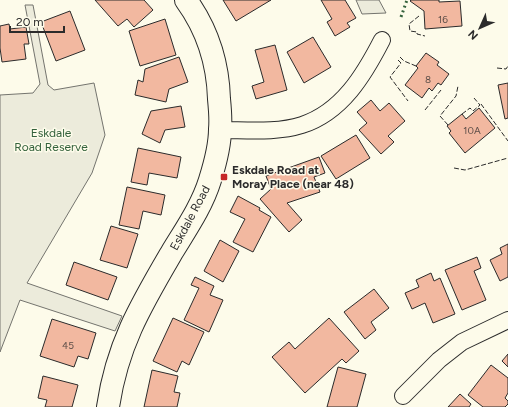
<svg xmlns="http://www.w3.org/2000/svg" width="508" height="407" viewBox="0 0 508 407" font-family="Figtree,sans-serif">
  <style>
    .green { fill: #ecebdb; stroke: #74746e }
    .building { fill: #f2b8a0; stroke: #2b2b2b }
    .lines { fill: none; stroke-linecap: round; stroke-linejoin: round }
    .street-casing { stroke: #2b2b2b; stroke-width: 18 }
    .secondary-casing { stroke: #2b2b2b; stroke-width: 24 }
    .street { stroke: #fdfbea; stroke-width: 16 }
    .secondary { stroke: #fdfbea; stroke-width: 22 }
    .hedge { stroke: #34623c; stroke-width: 3; stroke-dasharray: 2 3; stroke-linecap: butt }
    .fence { stroke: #2b2b2b; stroke-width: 1; stroke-dasharray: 5 2; stroke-linecap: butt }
    .poi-dot { fill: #c62828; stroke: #fdfbea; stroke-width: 1.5 }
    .labels { text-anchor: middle; stroke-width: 3; stroke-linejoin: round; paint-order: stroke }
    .number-label { font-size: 10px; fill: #5d4e48 }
    .park-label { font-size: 12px; fill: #34623c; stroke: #fdfbea }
    .poi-label { font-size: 12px; font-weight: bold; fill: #2b2b2b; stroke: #fdfbea; text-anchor: start }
    .street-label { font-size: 12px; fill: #2b2b2b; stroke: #fdfbea }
  </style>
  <rect width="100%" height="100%" fill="#fdfbea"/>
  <g class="green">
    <path d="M356,0H379L386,13L362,14Z"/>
    <path d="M25,5H33L48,85L54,90L94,83L105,135L92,173L27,283L122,316L115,331L20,300L0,352V95L33,93L40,84Z"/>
  </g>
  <g class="building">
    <path d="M95,0H144L153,10L134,27L127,19L118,26Z"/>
    <path d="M223,0H271L236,21Z"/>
    <path d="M321,0H345L356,18L347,23L350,27L335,36L327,22L332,19Z"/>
    <path d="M411,0H439V2L460,1L462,26L425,29L424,11L410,1Z"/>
    <path d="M70,11L85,50L56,61L41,22Z"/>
    <path d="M165,19L176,55L140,66L129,31Z"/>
    <path d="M9,24L10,29L26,27L29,44H24L26,59L2,62L0,48V26Z"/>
    <path d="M313,37L331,67L304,83L287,52Z"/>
    <path d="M275,45L287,90L256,99L252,86L264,82L255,50Z"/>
    <path d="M426,53L439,62L437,65L449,74L441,85L438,83L432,91L429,88L422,98L405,85L418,68L416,66Z"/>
    <path d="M179,57L188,82L169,89L166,102L135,95L138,80L143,82L145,69Z"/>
    <path d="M508,83V118L505,119L498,85Z"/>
    <path d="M371,100L380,111L389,103L405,121L388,136L394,142L381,154L359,130L367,123L357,112Z"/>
    <path d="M181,106L185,127L165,130L160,143L142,134L151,111Z"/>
    <path d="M479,108L495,128L465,153L449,133L451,131L447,126L462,114L466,119Z"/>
    <path d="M356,135L370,158L336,179L321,156Z"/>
    <path d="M138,148L181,157L177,178L149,173L147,185L131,182Z"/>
    <path d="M319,157L325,173L314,177L320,192L287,203L302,220L289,232L260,199L271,189L266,176Z"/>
    <path d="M127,187L165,195L161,215L143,211L139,229L119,225Z"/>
    <path d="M238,196L260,208L259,210L271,217L253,252L233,242L245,219L230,212Z"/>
    <path d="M111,226L138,234L127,268L100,260Z"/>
    <path d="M220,240L239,251L223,282L204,271Z"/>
    <path d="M508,244V277L500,281L490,260L502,254L500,248Z"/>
    <path d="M477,257L481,268L474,271L486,300L462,310L445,270Z"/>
    <path d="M74,262L117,277L108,300L66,285Z"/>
    <path d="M431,273L434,281L440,278L455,314L433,323L425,303L412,309L405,293L419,287L416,280Z"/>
    <path d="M195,277L214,286L210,295L223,300L209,332L184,320L199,288L191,285Z"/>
    <path d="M374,289L389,308L371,322L376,330L365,339L344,312Z"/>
    <path d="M173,318L204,332L189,365L182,361L177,372L153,361Z"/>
    <path d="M329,318L359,351L346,363L342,359L305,393L272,357L289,342L295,349Z"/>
    <path d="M52,319L96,333L88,359L78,356L74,367L40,356Z"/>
    <path d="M508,354V367L502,361Z"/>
    <path d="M491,365L508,378V393L505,398L508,401V404L505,407H483L468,395Z"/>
    <path d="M338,367L366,374L357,407H327Z"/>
    <path d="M152,370L178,376L174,392L180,393L177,407H144Z"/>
    <path d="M43,376L78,385L72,407H45L47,400L38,398Z"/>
    <path d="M460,394L471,404L469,407H448Z"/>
  </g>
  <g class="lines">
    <defs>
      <g id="street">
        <path d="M220,130C247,130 277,133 302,125C342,112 364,75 382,40"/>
        <path d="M403,396L439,360L462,342L508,320"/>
      </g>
      <path id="secondary" d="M108,407C117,345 141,305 172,252C186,229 202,206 210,180C215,164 220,146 220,129C221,119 220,109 219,99C218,64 207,29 186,0"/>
    </defs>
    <use href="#street" class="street-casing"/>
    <use href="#secondary" class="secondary-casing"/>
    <use href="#street" class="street"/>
    <use href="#secondary" class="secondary"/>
    <path class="hedge" d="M401,17L407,0"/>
    <g class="fence">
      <path d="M419,16L409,24L410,31L417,32V34L425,36"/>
      <path d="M400,57L404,61L416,66"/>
      <path d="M398,60L401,63L390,77L408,101"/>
      <path d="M497,68L506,69L508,66"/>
      <path d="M481,104L508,141"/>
      <path d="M425,110L441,90"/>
      <path d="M462,114L470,108L473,111L480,105L474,98"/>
      <path d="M448,125L440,116L456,96L458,86"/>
      <path d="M454,168L465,170L508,158"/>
    </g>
  </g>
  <rect class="poi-dot" x="220" y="173" width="8" height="8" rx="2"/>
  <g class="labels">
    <g class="number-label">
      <text x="443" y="23">16</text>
      <text x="428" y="83">8</text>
      <text x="472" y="134">10A</text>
      <text x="68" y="349">45</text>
    </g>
    <g class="park-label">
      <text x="51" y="137">Eskdale<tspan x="51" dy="14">Road Reserve</tspan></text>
    </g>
    <g class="poi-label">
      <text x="232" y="174">Eskdale Road at<tspan x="232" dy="14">Moray Place (near 48)</tspan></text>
    </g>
    <g class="street-label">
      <text transform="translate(190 218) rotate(-62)" y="4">Eskdale Road</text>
    </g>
  </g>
  <g transform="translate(480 28) rotate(225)" stroke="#fdfbea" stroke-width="3" paint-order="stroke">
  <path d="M0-3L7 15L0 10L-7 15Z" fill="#2b2b2b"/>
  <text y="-6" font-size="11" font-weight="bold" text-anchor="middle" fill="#2b2b2b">N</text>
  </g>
  <path d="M10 26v6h54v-6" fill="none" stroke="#2b2b2b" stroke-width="2"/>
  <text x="16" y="26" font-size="12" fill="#2b2b2b" stroke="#fdfbea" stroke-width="3" paint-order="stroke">20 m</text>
</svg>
